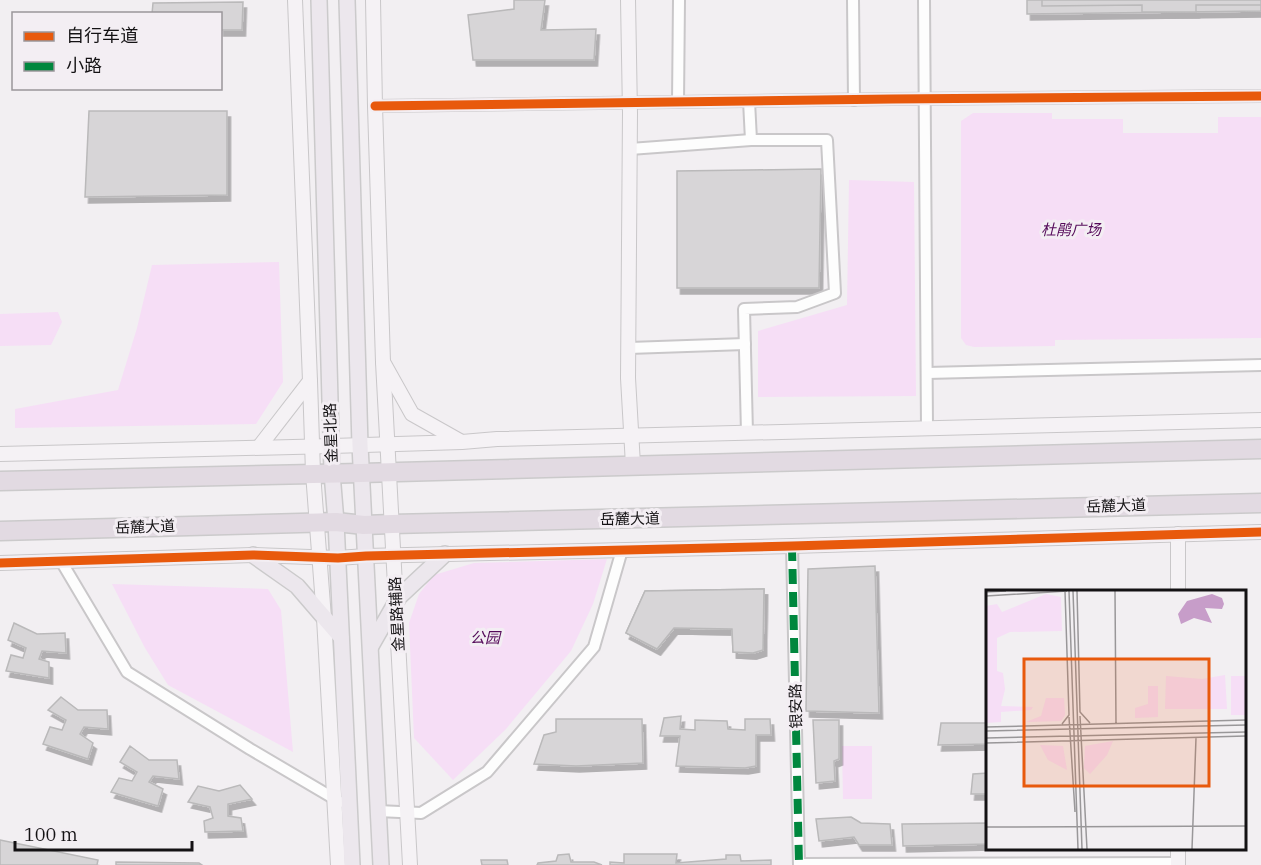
<svg xmlns="http://www.w3.org/2000/svg" width="1261" height="865" viewBox="0 0 1261 865" font-family="'IBM Plex Serif','Noto Sans SC',serif">
  <style>
    .green { fill: #f6def6 }
    .building { fill: #d7d5d7; stroke: #bab9ba; stroke-width: 1.5; filter: url(#shadow) }
    .lines { fill: none; stroke-linecap: round; stroke-linejoin: round }
    .street-casing { stroke: #c9c7c9; stroke-width: 14 }
    .secondary-casing { stroke: #c9c7c9; stroke-width: 16 }
    .primary-casing { stroke: #cbcacb; stroke-width: 18 }
    .highway-casing { stroke: #cbcacb; stroke-width: 21 }
    .street { stroke: #fdfdfd; stroke-width: 10 }
    .secondary { stroke: #f5f2f5; stroke-width: 14 }
    .primary { stroke: #ece7ed; stroke-width: 15 }
    .highway { stroke: #e2dae2; stroke-width: 18 }
    .quiet { stroke: #00873e; stroke-width: 8; stroke-dasharray: 15 8; stroke-linecap: butt }
    .cycleway-casing { stroke: #f3eef3; stroke-width: 13 }
    .cycleway { stroke: #e8590c; stroke-width: 9 }
    .labels { text-anchor: middle; stroke-width: 6; stroke-linejoin: round; paint-order: stroke }
    .park-label { font-size: 15px; font-style: italic; fill: #540a59; stroke: #f3eef3 }
    .street-label { font-size: 15px; fill: #141214; stroke: #f3eef3 }
    .inset-road { fill: none; stroke: #999799; stroke-width: 1.5 }
    .view { fill: #e8590c; fill-opacity: 0.15; stroke: #e8590c; stroke-width: 3 }
    .inset-edge { fill: none; stroke: #141214; stroke-width: 3 }
  </style>
  <defs>
    <filter id="shadow"><feDropShadow dx="3.5" dy="6" stdDeviation="0" flood-color="#0004"/></filter>
  </defs>
  <rect width="100%" height="100%" fill="#f2eff2"/>
  <g class="green">
    <path d="M973,113H1052V119H1123V133H1218V117H1261V338L1055,340V346L974,347L966,345L961,338V121Z"/>
    <path d="M849,180L914,182L916,396L758,397V331L847,305Z"/>
    <path d="M279,262L283,382L256,424L15,428V409L118,390L137,328L152,265Z"/>
    <path d="M58,312L62,322L51,345L0,346V314Z"/>
    <path d="M607,559L593,604L571,651L506,729L453,780L414,738L409,623L419,594L434,575L474,563Z"/>
    <path d="M112,584L268,589L281,610L293,752L168,685L145,648Z"/>
    <path d="M842,746H872V799H843Z"/>
  </g>
  <g class="building">
    <path d="M514,0H545L541,30L596,29L594,60H473L468,15L514,9Z"/>
    <path d="M1027,0H1261V11L1027,14Z"/>
    <path d="M1042,0H1261V5H1196V12H1142V5L1042,6Z"/>
    <path d="M243,2L242,30H220V14H152L153,3Z"/>
    <path d="M89,111H227V195L85,197Z"/>
    <path d="M821,169L819,288H677V171Z"/>
    <path d="M875,566L879,713L806,711L808,569Z"/>
    <path d="M764,589L763,650L753,653L733,652L732,629L674,628L657,649L626,633L645,591Z"/>
    <path d="M764,589L763,650L753,653L733,652L732,629L674,628L657,649L626,633L645,591Z"/>
    <path d="M14,623L37,634L65,633L66,653L42,651L39,659L49,662V678L6,671L11,655L23,658L26,648L8,640Z"/>
    <path d="M61,697L78,710H107L108,729L84,727L80,734L93,743L88,759L43,744L50,727L62,730L66,720L48,710Z"/>
    <path d="M681,716L680,729L695,730V720L727,721L728,729L745,730V719H770L771,735H756V766L745,768L676,766L680,736H660L664,718Z"/>
    <path d="M556,719H642L643,763L576,766L534,764L544,735L556,732Z"/>
    <path d="M813,720H839V759L834,761L835,781L816,783Z"/>
    <path d="M941,723H988V744L938,745Z"/>
    <path d="M130,746L149,760H177L179,779L153,776L149,782L163,789L158,806L111,792L119,778L132,781L137,772L120,762Z"/>
    <path d="M988,773V794H971L973,774Z"/>
    <path d="M240,785L252,799L228,804V816L241,818L243,831L205,832L204,821L213,818L210,807L188,802L198,786L219,791Z"/>
    <path d="M851,817L861,823L890,824L892,845H859L854,837L819,841L816,819Z"/>
    <path d="M988,823V844L903,846L902,824Z"/>
    <path d="M0,840L98,860L97,865H0Z"/>
    <path d="M569,854L571,862H594L602,865H537L538,863L556,861L558,855Z"/>
    <path d="M624,854H677L676,863L726,859V855H740L741,861L771,860V865H610V862L624,863Z"/>
    <path d="M481,860H507L508,865H482Z"/>
    <path d="M116,862L199,863L202,865H116Z"/>
  </g>
  <g class="lines">
    <defs>
      <g id="street">
        <path d="M853,0L854,100"/>
        <path d="M924,0L927,428"/>
        <path d="M749,101L751,140"/>
        <path d="M678,102L679,0"/>
        <path d="M375,106L892,99L1261,96"/>
        <path d="M630,149L751,140H827L835,293L797,307L744,309L747,433"/>
        <path d="M629,348L745,344"/>
        <path d="M927,373L1261,365"/>
        <path d="M792,546L799,865"/>
        <path d="M61,561L127,672L250,749L340,802"/>
        <path d="M378,811L421,813L487,772L594,647L622,550"/>
        <path d="M799,864L1178,863"/>
      </g>
      <g id="secondary">
        <path d="M373,0L375,106L383,362L412,414L460,441"/>
        <path d="M628,0L630,113L628,378L633,465"/>
        <path d="M383,362L410,865"/>
        <path d="M310,381L313,473L324,618L338,865"/>
        <path d="M259,447L310,381L295,0"/>
        <path d="M0,454L332,446L462,442L497,439L1261,420"/>
        <path d="M1178,534V592"/>
        <path d="M0,563L253,555L338,558L366,556L792,546L1261,532"/>
        <path d="M1178,848V865"/>
      </g>
      <g id="primary">
        <path d="M319,0L332,473L336,522L352,865"/>
        <path d="M347,0L360,445L381,865"/>
        <path d="M253,555L297,586L341,637"/>
        <path d="M371,646L399,597L445,554"/>
      </g>
      <g id="highway">
        <path d="M0,481L361,473L1261,449"/>
        <path d="M0,531L336,522L364,525L392,524L1261,503"/>
      </g>
    </defs>
    <use href="#street" class="street-casing"/>
    <use href="#secondary" class="secondary-casing"/>
    <use href="#primary" class="primary-casing"/>
    <use href="#highway" class="highway-casing"/>
    <use href="#street" class="street"/>
    <use href="#secondary" class="secondary"/>
    <use href="#primary" class="primary"/>
    <use href="#highway" class="highway"/>
    <path class="quiet" d="M792,546L799,865"/>
    <defs>
      <g id="cycleway">
        <path d="M375,106L892,99L1261,96"/>
        <path d="M0,563L253,555L338,558L366,556L792,546L1261,532"/>
      </g>
    </defs>
    <use href="#cycleway" class="cycleway-casing"/>
    <use href="#cycleway" class="cycleway"/>
  </g>
  <g class="labels">
    <g class="park-label">
      <text x="1071" y="235">杜鹃广场</text>
      <text x="485" y="643">公园</text>
    </g>
    <g class="street-label">
      <text transform="translate(331 433) rotate(-92)" y="5">金星北路</text>
      <text transform="translate(1116 506) rotate(-2)" y="5">岳麓大道</text>
      <text transform="translate(630 519) rotate(-1)" y="5">岳麓大道</text>
      <text transform="translate(145 527) rotate(-2)" y="5">岳麓大道</text>
      <text transform="translate(397 614) rotate(-93)" y="5">金星路辅路</text>
      <text transform="translate(796 706) rotate(-91)" y="5">银安路</text>
    </g>
  </g>
  <g transform="translate(986 590)">
    <rect width="260" height="260" fill="#f2eff2"/>
    <path d="M60,4L75,7L76,41L24,42L11,48V81L17,83L19,99L15,116L47,117L45,120L15,122V132L0,133V16L11,14L16,22ZM239,85L241,119H179L180,86L216,89ZM245,86H259V125H245ZM162,96H172V127L149,128V118L162,114ZM60,108H78L79,125L75,131L40,132L55,126ZM127,151L121,165L104,184L98,178L99,156ZM54,155L77,156L81,180L62,170Z" fill="#f6def6"/>
    <path d="M226,4L236,8L238,14L236,19L219,18L226,33L208,28L195,34L192,24L201,11Z" fill="#c79dc9"/>
    <path class="inset-road" d="M83,1L92,259M87,1L96,259M91,1L94,122L104,133M129,1L130,134M0,2L20,1M0,6L81,1M94,126L101,259M83,127L89,222M76,134L83,125L79,1M0,137L260,130M0,141L260,135M0,148L260,142M0,153L260,146M0,237L260,236M206,259L210,148"/>
    <path class="view" d="M38,69H223V196H38Z"/>
    <rect width="260" height="260" class="inset-edge"/>
  </g>
  <rect x="12" y="12" width="210" height="78" fill="#f3eef3" stroke="#9a969a" stroke-width="1.5"/>
  <rect x="24" y="32" width="30" height="9" fill="#e8590c" stroke="#9a969a" stroke-width="1.5"/>
  <text x="66" y="42" font-size="18" fill="#141214">自行车道</text>
  <rect x="24" y="62" width="30" height="9" fill="#00873e" stroke="#9a969a" stroke-width="1.5"/>
  <text x="66" y="72" font-size="18" fill="#141214">小路</text>
  <path d="M15 841v9h177v-9" fill="none" stroke="#141214" stroke-width="3"/>
  <text x="24" y="841" font-size="18" fill="#141214" stroke="#f3eef3" stroke-width="4.5" paint-order="stroke">100 m</text>
</svg>
